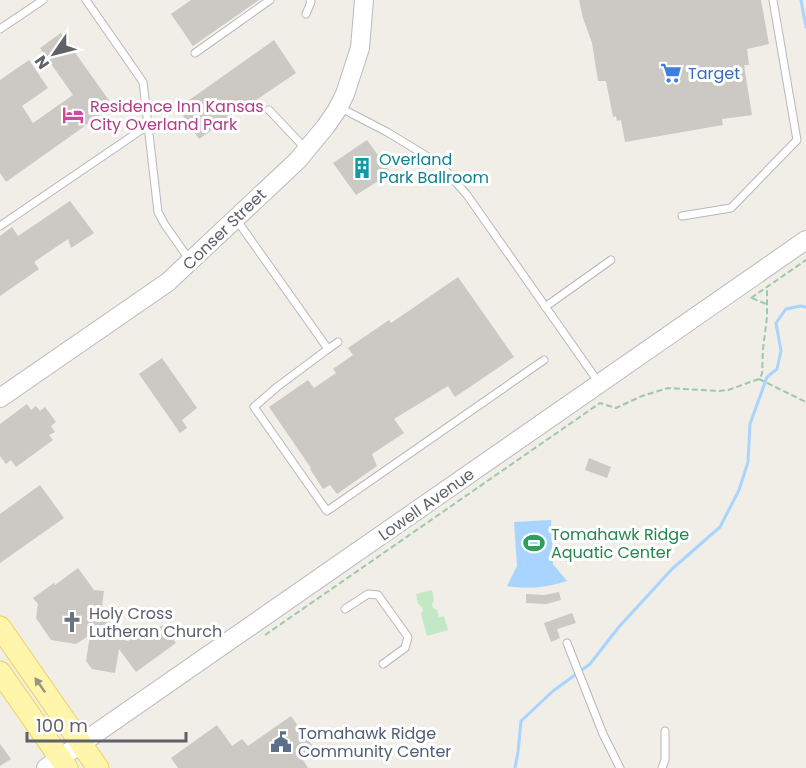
<svg xmlns="http://www.w3.org/2000/svg" width="806" height="768" viewBox="0 0 806 768" font-family="Poppins,sans-serif">
  <style>
    .green { fill: #c3e8c5 }
    .water { fill: #a7d5ff }
    .lines { fill: none; stroke-linecap: round; stroke-linejoin: round }
    .stream { stroke: #a7d5ff; stroke-width: 3 }
    .building { fill: #ccc8c3 }
    .lane-casing { stroke: #b6b8bd; stroke-width: 9 }
    .secondary-casing { stroke: #b7bac0; stroke-width: 20 }
    .primary-casing { stroke: #f3d05c; stroke-width: 23 }
    .path { stroke: #9cc9ab; stroke-width: 2; stroke-dasharray: 6 3; stroke-linecap: butt }
    .lane { stroke: #fff; stroke-width: 7 }
    .secondary { stroke: #fff; stroke-width: 18 }
    .primary { stroke: #fff6ac; stroke-width: 21 }
    .oneway { fill: #96957f }
    .labels { text-anchor: middle; stroke-width: 6; stroke-linejoin: round; paint-order: stroke }
    .shop-label { font-size: 16px; fill: #366cbe; stroke: #fff; text-anchor: start }
    .hotel-label { font-size: 16px; fill: #b23c85; stroke: #fff; text-anchor: start }
    .culture-label { font-size: 16px; fill: #0d838f; stroke: #fff; text-anchor: start }
    .street-label { font-size: 16px; fill: #5e6167; stroke: #fff }
    .leisure-label { font-size: 16px; fill: #27864d; stroke: #fff; text-anchor: start }
    .worship-label { font-size: 16px; fill: #5b616d; stroke: #fff; text-anchor: start }
    .service-label { font-size: 16px; fill: #4e5e75; stroke: #fff; text-anchor: start }
  </style>
  <rect width="100%" height="100%" fill="#f0eee6"/>
  <path class="green" d="M432,590L434,600L432,604L433,608L437,610L439,617L444,616L448,630L427,636L421,614L423,610L422,607L418,604L416,594Z"/>
  <path class="water" d="M551,520L553,564L567,581C545,588 529,589 507,586L517,566L514,522Z"/>
  <g class="lines">
    <g class="stream">
      <path d="M801,0L806,27"/>
      <path d="M515,768L518,752L521,721L553,691L590,664L618,628L672,569L720,527L739,490L748,462L750,424L767,377L777,369L781,351L776,323L786,309L801,306L806,307"/>
    </g>
  </g>
  <g class="building">
    <path d="M191,0H259L193,46L171,14Z"/>
    <path d="M579,0H761L769,44L747,49L749,65H744L752,115L722,119L723,125L625,142L621,120L617,121L616,116L613,117L606,81H598L592,43L583,18Z"/>
    <path d="M61,33L113,106L6,182L0,173V80L29,60L48,88L22,106L33,123L73,95L40,48Z"/>
    <path d="M274,40L296,73L199,139L178,108Z"/>
    <path d="M367,140L391,173L356,195L333,163Z"/>
    <path d="M70,201L94,233L71,248L68,239L34,262L39,269L0,296V236L12,227L18,236Z"/>
    <path d="M458,277L514,357L455,397L448,386L394,419L404,433L372,454L377,466L337,494L330,485L323,489L310,469L311,468L269,407L308,380L314,388L336,373L333,369L353,355L348,348L389,320L391,323Z"/>
    <path d="M162,358L197,408L182,420L187,428L180,433L139,374Z"/>
    <path d="M27,404L31,410L36,406L40,411L45,407L56,422L51,426L55,432L49,435L53,440L16,467L11,460L6,464L0,456V424Z"/>
    <path d="M589,458L611,467L607,478L585,470Z"/>
    <path d="M40,485L64,518L0,563V514Z"/>
    <rect x="566" y="551" width="8" height="11"/>
    <path d="M78,568L94,590L104,591L101,614L119,639L128,641L148,627L152,632L163,625L176,643L136,672L119,649L115,673L92,669L86,661L90,635L76,644L51,640L36,618L38,604L33,598L54,583L55,585Z"/>
    <path d="M559,592L561,600L546,604L526,603V594L544,595Z"/>
    <path d="M572,613L576,623L557,629L560,638L551,642L544,623Z"/>
    <path d="M291,716L316,751L303,760L308,768H178L171,758L217,725L232,746L242,739L248,746Z"/>
    <path d="M0,744L11,759L0,766Z"/>
  </g>
  <g class="lines">
    <defs>
      <g id="lane">
        <path d="M86,0L143,82L158,212L165,225L189,259"/>
        <path d="M306,14L311,2L310,0"/>
        <path d="M0,29L43,0"/>
        <path d="M195,53L270,0"/>
        <path d="M339,107L387,132L440,164L467,195L599,383"/>
        <path d="M269,110L305,148"/>
        <path d="M682,216L731,208L797,140L773,0"/>
        <path d="M236,219L328,349L338,342"/>
        <path d="M0,226L147,126"/>
        <path d="M545,307L611,260"/>
        <path d="M328,349L277,387L254,407L327,511L544,360"/>
        <path d="M345,609L368,594L378,595L408,637L405,648L383,664"/>
        <path d="M567,643L603,734L620,768"/>
        <path d="M662,768L665,760V731"/>
      </g>
      <g id="secondary">
        <path d="M0,398L168,282L298,160L326,126L337,110L345,94L360,48L364,0"/>
        <path d="M46,768L806,240"/>
      </g>
      <g id="primary">
        <path d="M0,627L98,768"/>
        <path d="M0,672L67,768"/>
      </g>
    </defs>
    <use href="#lane" class="lane-casing"/>
    <use href="#secondary" class="secondary-casing"/>
    <use href="#primary" class="primary-casing"/>
    <g class="path">
      <path d="M751,298L806,260"/>
      <path d="M752,298L766,304"/>
      <path d="M759,379L806,402"/>
      <path d="M265,635L600,403L616,408L642,396L668,388L718,391L728,390L759,379L762,374L763,349L767,317V287"/>
    </g>
    <use href="#lane" class="lane"/>
    <use href="#secondary" class="secondary"/>
    <use href="#primary" class="primary"/>
  </g>
  <defs><path id="oneway-solid" d="M-6-.8H1V-3.2L6.5 0L1 3.2V.8H-6Z" transform="scale(1.5)"/></defs>
  <use class="oneway" href="#oneway-solid" transform="translate(40 685) rotate(-125)"/>
  <defs>
    <symbol id="supermarket-bare" viewBox="-9 -9 18 18"><path d="M-6-5.5h2.5l.6 2H6L4.5 2H-2.5L-4.4-4H-6ZM-1.5 3.2a1.3 1.3 0 1 0 .1 0ZM3 3.2a1.3 1.3 0 1 0 .1 0Z" fill="#3f7fe0" stroke="#fff" stroke-width="2.5" paint-order="stroke"/></symbol>
    <symbol id="hotel-bare" viewBox="-9 -9 18 18"><path d="M-6-4.5h1.5V1H6V5H4.5V3h-9V5H-6ZM-4 0a1.8 1.8 0 1 1 3.6 0ZM.5 0V-2.5h3Q6-2.5 6 0Z" fill="#d1479c" stroke="#fff" stroke-width="2.5" paint-order="stroke"/></symbol>
    <symbol id="building-bare" viewBox="-9 -9 18 18"><path d="M-4-6H4V6H1V3H-1V6H-4ZM-2.5-4.3h1.7v1.8h-1.7ZM.8-4.3h1.7v1.8H.8ZM-2.5-1h1.7V.8h-1.7ZM.8-1h1.7V.8H.8Z" fill="#0f9aa8" stroke="#fff" stroke-width="2.5" paint-order="stroke"/></symbol>
    <symbol id="stadium-bare" viewBox="-9 -9 18 18"><path d="M0-5a6.5 5 0 1 0 0 10a6.5 5 0 1 0 0-10ZM-3.5-1.8h7v3.6h-7Z" fill="#2e9e5b" stroke="#fff" stroke-width="2.5" paint-order="stroke"/></symbol>
    <symbol id="church-bare" viewBox="-9 -9 18 18"><path d="M-1.2-6h2.4v3.5h3.3v2.4h-3.3V6h-2.4V-.1h-3.3v-2.4h3.3Z" fill="#6b7280" stroke="#fff" stroke-width="2.5" paint-order="stroke"/></symbol>
    <symbol id="civic-bare" viewBox="-9 -9 18 18"><path d="M-.6-6.5H3V-4.5H.6V-3L4-1V1h2V6H-6V1h2V-1L-.6-3ZM-1.2 2.5V6h2.4V2.5Z" fill="#5c6f8a" stroke="#fff" stroke-width="2.5" paint-order="stroke"/></symbol>
  </defs>
  <g fill-rule="evenodd">
    <use href="#supermarket-bare" x="656" y="58" width="30" height="30"/>
    <use href="#hotel-bare" x="58" y="100" width="30" height="30"/>
    <use href="#building-bare" x="347" y="153" width="30" height="30"/>
    <use href="#stadium-bare" x="519" y="528" width="30" height="30"/>
    <use href="#church-bare" x="57" y="607" width="30" height="30"/>
    <use href="#civic-bare" x="266" y="727" width="30" height="30"/>
  </g>
  <g class="labels">
    <g class="shop-label">
      <text x="688" y="79">Target</text>
    </g>
    <g class="hotel-label">
      <text x="90" y="112">Residence Inn Kansas<tspan x="90" dy="18">City Overland Park</tspan></text>
    </g>
    <g class="culture-label">
      <text x="379" y="165">Overland<tspan x="379" dy="18">Park Ballroom</tspan></text>
    </g>
    <g class="street-label">
      <text transform="translate(224 229) rotate(-44)" y="6">Conser Street</text>
      <text transform="translate(426 504) rotate(-35)" y="6">Lowell Avenue</text>
    </g>
    <g class="leisure-label">
      <text x="551" y="540">Tomahawk Ridge<tspan x="551" dy="18">Aquatic Center</tspan></text>
    </g>
    <g class="worship-label">
      <text x="89" y="619">Holy Cross<tspan x="89" dy="18">Lutheran Church</tspan></text>
    </g>
    <g class="service-label">
      <text x="298" y="739">Tomahawk Ridge<tspan x="298" dy="18">Community Center</tspan></text>
    </g>
  </g>
  <g transform="translate(54 54) rotate(235)" stroke="#ffffff" stroke-width="4.5" paint-order="stroke">
  <path d="M0-4.5L10 22L0 15L-10 22Z" fill="#5e6167"/>
  <text y="-9" font-size="16" font-weight="bold" text-anchor="middle" fill="#5e6167">N</text>
  </g>
  <path d="M27 732v9h159v-9" fill="none" stroke="#5e6167" stroke-width="3"/>
  <text x="36" y="732" font-size="18" fill="#5e6167" stroke="#ffffff" stroke-width="4.5" paint-order="stroke">100 m</text>
</svg>
